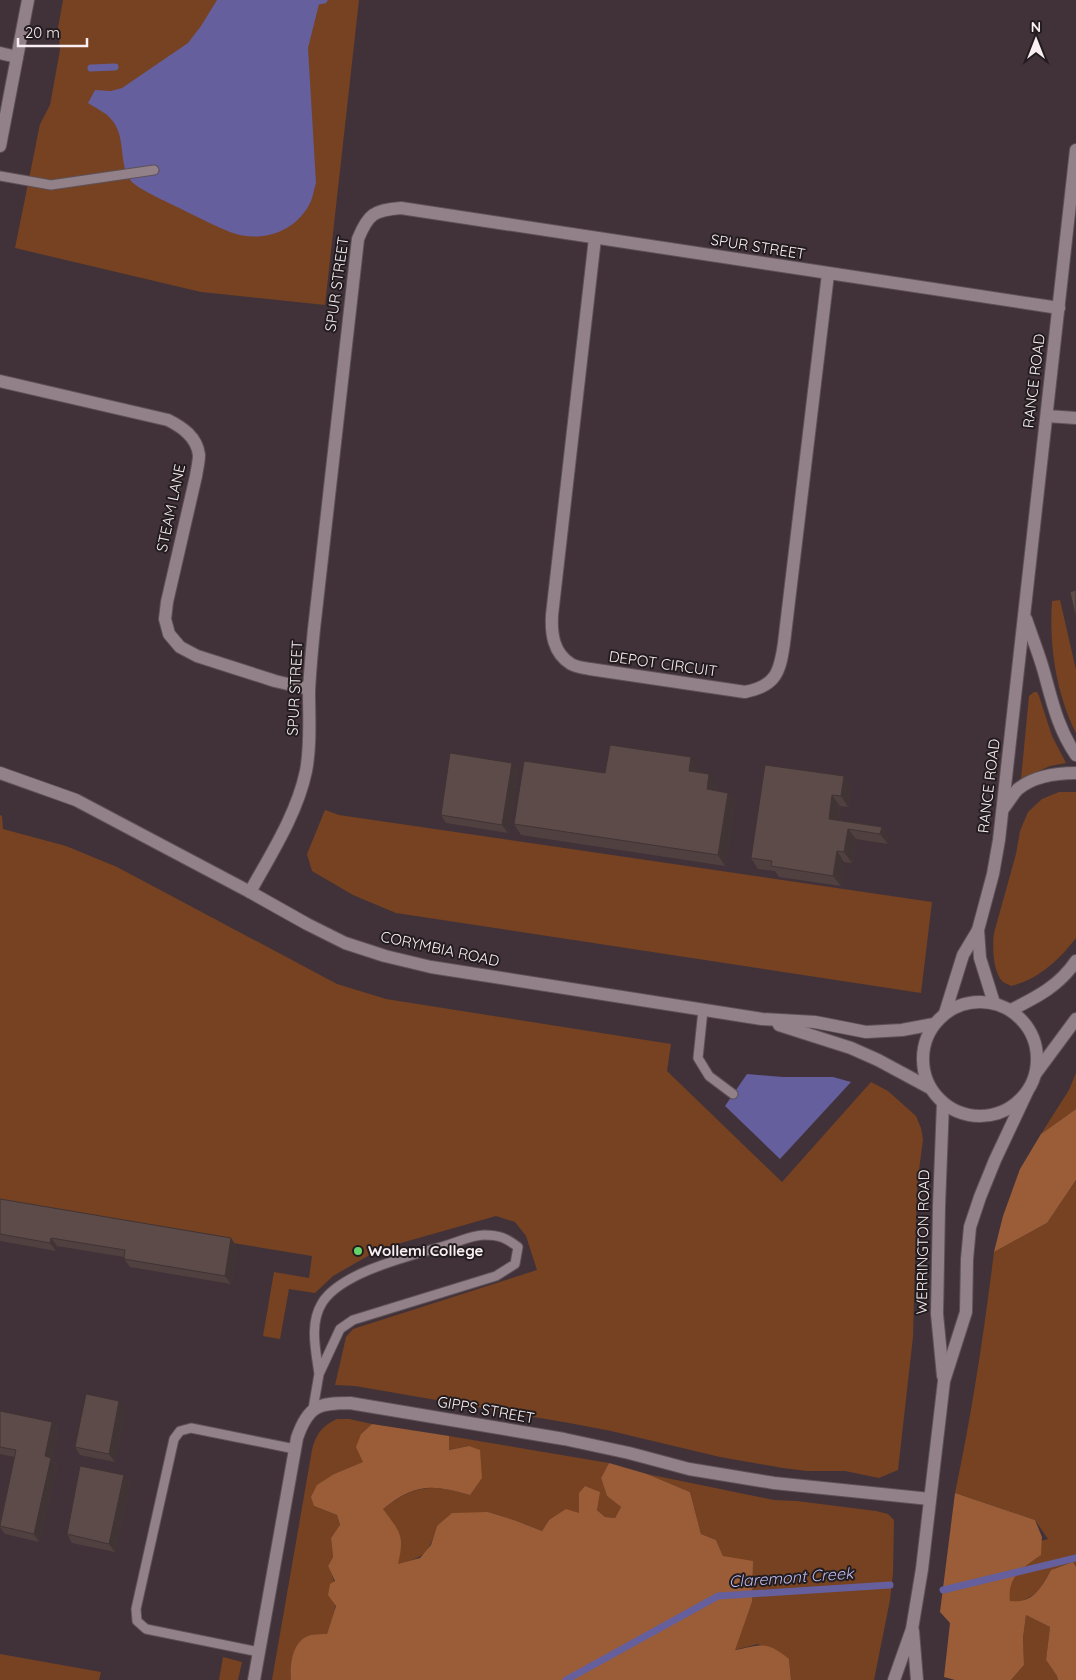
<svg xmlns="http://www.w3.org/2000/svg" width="1076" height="1680" viewBox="0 0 1076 1680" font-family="Quicksand,sans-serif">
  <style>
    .green { fill: #764221 }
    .forest { fill: #9a5d37 }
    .water { fill: #655f9d }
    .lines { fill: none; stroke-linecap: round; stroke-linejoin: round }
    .stream { stroke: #655f9d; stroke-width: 7 }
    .service-casing { stroke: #5e5157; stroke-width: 11 }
    .minor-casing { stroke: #5e5157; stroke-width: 14 }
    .secondary-casing { stroke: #5e5157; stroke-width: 14 }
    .service { stroke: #938189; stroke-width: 9 }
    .minor { stroke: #938189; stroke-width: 12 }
    .secondary { stroke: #938189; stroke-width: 12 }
    .wall { fill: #504040 }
    .shaded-wall { fill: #413434 }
    .building { fill: #5d4b4a; stroke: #413434 }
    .poi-dot { fill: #64d468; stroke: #231c1f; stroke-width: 2 }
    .labels { text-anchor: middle; stroke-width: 4; stroke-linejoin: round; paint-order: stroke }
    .street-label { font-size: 15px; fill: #f9eff3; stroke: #231c1f }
    .poi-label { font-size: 15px; font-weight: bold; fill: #f9eff3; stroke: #231c1f; text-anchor: start }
    .water-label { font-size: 16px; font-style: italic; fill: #bfbcf2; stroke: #231c1f }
  </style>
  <rect width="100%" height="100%" fill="#413239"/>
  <g class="green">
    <path d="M63,0H359L325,305L201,292L15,248L40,124L50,105L60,50L58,28Z"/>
    <path d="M1060,600L1076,670V733C1056,694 1049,645 1052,601Z"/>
    <path d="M1034,692H1037L1039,696L1052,736L1066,763L1050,766L1021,779L1029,696Z"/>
    <path d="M1059,792H1076V938C1059,960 1039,979 1011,986C1008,984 1006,984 1003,982C993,973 992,946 994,933L1016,854L1020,831L1028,812L1042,799Z"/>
    <path d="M325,810L339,815L932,902L921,993L396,913L353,895L312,871L307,854Z"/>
    <path d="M0,815L2,816L3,829L66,846L117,867L337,984L386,999L671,1044L667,1071L782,1182L871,1082L888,1091L916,1116L921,1128L923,1139L917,1186L913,1337L898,1470L879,1478L845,1471H807L783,1468L720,1457L611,1431L569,1423L355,1386L335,1385L346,1337L353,1329L537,1270L526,1236L515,1222L496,1216L380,1249L333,1276L315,1293L289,1289L280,1339L263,1336L274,1272L309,1278L312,1256L0,1205Z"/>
    <path d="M1076,1073V1109L1041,1134L1069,1090Z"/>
    <path d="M1076,1180V1567L1073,1562L1051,1570L1038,1592L1021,1602L940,1612L958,1563L1048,1539L1035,1520L955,1493C972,1413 984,1333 994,1252L1047,1223Z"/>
    <path d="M337,1419H349L372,1424L361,1434L364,1462L334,1474L314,1506L337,1515L340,1526L331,1538L333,1557L328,1566C342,1594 336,1607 327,1634L312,1635L291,1671V1680H272L312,1450C316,1434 322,1426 337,1419Z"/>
    <path d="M449,1436L609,1463L601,1478L607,1496L621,1507L615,1518L605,1517L579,1493V1513L549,1520L542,1531L514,1520L488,1512L437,1526C428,1555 426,1556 397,1565L383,1509C415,1484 432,1484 470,1495L469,1446L448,1450Z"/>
    <path d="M647,1474L774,1500L797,1501L876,1511L888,1514L894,1520L893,1573L890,1600L874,1680H791L789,1659L758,1644L734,1650L752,1602L723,1556L716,1540L701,1534L690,1492Z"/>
    <path d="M1026,1615L1050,1627L1046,1660L1057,1676L1058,1680H1011L1024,1665L1023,1638Z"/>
    <path d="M0,1654L101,1672L99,1680H0Z"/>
    <path d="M223,1657L242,1662L238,1680H219Z"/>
  </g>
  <g class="forest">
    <path d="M1076,1109V1180L1047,1223L994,1252L1003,1216L1020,1169L1041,1134Z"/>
    <path d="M372,1424L449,1436V1450L469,1446L480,1450L482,1478L470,1495C432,1484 415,1483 383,1509C400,1532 405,1535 398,1564L420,1558L431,1545L437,1526L452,1513L488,1512L514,1520L542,1531L549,1520L566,1509L579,1513V1493L585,1486L600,1492L597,1510L605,1517L615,1518L621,1507L607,1496L601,1478L609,1463L647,1474L690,1492L701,1534L716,1540L723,1556L753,1561L752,1602L735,1650C761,1645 766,1640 789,1659L791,1680H291C290,1664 292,1640 311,1635C316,1634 322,1634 327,1634L336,1606L328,1595L330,1584L335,1581L328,1566L333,1557L331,1538L340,1525L337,1515L314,1506L311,1497L317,1485L334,1474L363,1462L356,1447L361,1434Z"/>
    <path d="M955,1493L1035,1520L1042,1537L1041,1555C1023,1568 1007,1576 1010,1601C1033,1604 1041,1588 1051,1570L1073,1562L1076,1567V1680H1058L1057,1676L1046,1660L1050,1627L1026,1615L1023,1638L1024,1665L1011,1680H955L944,1677L950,1623L940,1612Z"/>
  </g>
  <g class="water">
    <path d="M217,0H320L308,48L316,183C314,189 313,196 311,201C297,232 261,244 230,232C215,226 200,218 185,211C172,204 141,191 132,182C117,166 128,136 110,118C105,112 95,108 88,103L95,90L111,91L122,88L188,43L201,26Z"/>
    <path d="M747,1074L783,1077H833L851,1082L780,1159L725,1106Z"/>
  </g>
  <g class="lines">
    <g class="stream">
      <path d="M312,2L324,0"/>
      <path d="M91,68L115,67"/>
      <path d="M943,1590L1076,1558"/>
      <path d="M566,1680L718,1596L890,1585"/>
    </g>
    <defs>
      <g id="service">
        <path d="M0,176L51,185L154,170"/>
        <path d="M703,1010L698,1058L709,1076L733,1094"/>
        <path d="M313,1409L319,1374L340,1329L353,1320L496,1276L515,1264L518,1247C506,1238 500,1235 484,1235C471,1235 456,1243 444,1246C410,1256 341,1272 322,1303C309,1324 316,1351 319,1374"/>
        <path d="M259,1652L146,1629L137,1621L136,1609L174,1439L180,1431L191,1428L295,1449"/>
      </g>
      <g id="minor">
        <path d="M0,53L17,57"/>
        <path d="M0,146L28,0"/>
        <path d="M595,238L552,615C551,633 553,653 571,664C576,667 584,668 590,669L745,692C776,686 780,672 784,643L828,274"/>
        <path d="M0,381L168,420C182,427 197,437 199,455C199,462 197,469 196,476L167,602L165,619L169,634L180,647L197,656L275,681L309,689"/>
        <path d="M1047,416L1076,418"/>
        <path d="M1026,619C1032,637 1039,654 1044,672C1052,701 1058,729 1076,755"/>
        <path d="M0,773L76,800L250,892L307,924L345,943L385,956L431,967L762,1019L815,1022L866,1032L902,1030L934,1024"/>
        <path d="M1003,809C1008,803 1013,794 1018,789C1034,776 1057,773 1076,773"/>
        <path d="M250,892C271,854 297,814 306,771C311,745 309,717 309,691C310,670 312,650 314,629L358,239C368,214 374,210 401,208L1059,308"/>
        <path d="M978,930L980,958L994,1003"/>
        <path d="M945,1013L963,955L978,930L993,874L999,840L1076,150"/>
        <path d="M779,1025L851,1048L878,1060L930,1088"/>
        <path d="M254,1680L297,1438C308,1406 318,1403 350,1403L564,1439L629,1453L689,1469L774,1483L930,1499"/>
      </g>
      <g id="secondary">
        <circle cx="980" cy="1059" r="57"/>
        <path d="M1011,1010C1037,997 1059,986 1076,961"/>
        <path d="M1036,1073L1076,1019"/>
        <path d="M943,1103L939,1206L937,1314L943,1376"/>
        <path d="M913,1631L917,1680"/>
        <path d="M894,1680L912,1629L922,1569L944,1381L966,1312L967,1259L970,1227L980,1197L995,1160L1027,1092"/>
      </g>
    </defs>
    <use href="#service" class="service-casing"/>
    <use href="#minor" class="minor-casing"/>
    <use href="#secondary" class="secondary-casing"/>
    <use href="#service" class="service"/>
    <use href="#minor" class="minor"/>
    <use href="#secondary" class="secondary"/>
  </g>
  <g class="wall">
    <path d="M512,763L518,771L508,833L446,823L441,815Z"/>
    <path d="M699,768L698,772L717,785L716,791L728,793L735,803L725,866L521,835L514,824L605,773Z"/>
    <path d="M844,776L851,787L848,807L840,806L838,820L882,827L889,838L888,844L856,839L852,863L844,862L841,886L779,877L775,871L758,869L751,858Z"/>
    <path d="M0,1199L237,1247L231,1284L130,1267L124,1259V1257L57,1246L56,1251L0,1241Z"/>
    <path d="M125,1409L115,1462L80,1455L75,1447Z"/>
    <path d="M0,1411L52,1422L58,1430L52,1459L57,1466L39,1542L5,1534L0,1527V1523L15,1457L0,1454Z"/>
    <path d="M130,1483L115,1552L72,1543L67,1534Z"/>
  </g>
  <g class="shaded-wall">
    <path d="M691,757L699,768L697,782L689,771Z"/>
    <path d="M512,763L518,771L508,833L502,825Z"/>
    <path d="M709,774L717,785L714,800L707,789Z"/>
    <path d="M844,776L851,787L848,807L841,796Z"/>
    <path d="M728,793L735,803L725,866L718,855Z"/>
    <path d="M832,795L840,806L836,830L829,819Z"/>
    <path d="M882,827L889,838L888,844L880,834Z"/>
    <path d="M848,829L856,839L852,863L844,852Z"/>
    <path d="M837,851L844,862L841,886L833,876Z"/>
    <path d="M51,1238L57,1246L56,1251L50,1243Z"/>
    <path d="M231,1238L237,1247L231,1284L225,1276Z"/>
    <path d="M119,1401L125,1409L115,1462L109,1454Z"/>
    <path d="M52,1422L58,1430L52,1459L57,1466L39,1542L34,1534L45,1456Z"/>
    <path d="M124,1475L130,1483L115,1552L109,1544Z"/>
  </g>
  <g class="building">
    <path d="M1076,590V619L1070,592Z"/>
    <path d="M610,745L691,757L689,771L709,774L707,789L728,793L718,855L514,824L524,761L605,773Z"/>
    <path d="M450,753L512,763L502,825L441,815Z"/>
    <path d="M765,765L844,776L841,796L832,795L829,819L882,827L880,834L848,829L844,852L837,851L833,876L771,866L772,861L751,858Z"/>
    <path d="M0,1199L231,1238L225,1276L124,1259L125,1250L51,1238L50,1243L0,1234Z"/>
    <path d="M86,1394L119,1401L109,1454L75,1447Z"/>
    <path d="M0,1411L52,1422L45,1456L51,1458L34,1534L0,1526L16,1450L0,1447Z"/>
    <path d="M80,1466L124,1475L109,1544L67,1534Z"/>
  </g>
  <circle class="poi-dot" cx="358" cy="1251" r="5"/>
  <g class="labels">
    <g class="street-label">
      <text transform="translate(758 247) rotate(9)" y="5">SPUR STREET</text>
      <text transform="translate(337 284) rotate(-82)" y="5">SPUR STREET</text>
      <text transform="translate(1034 381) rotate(-83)" y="5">RANCE ROAD</text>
      <text transform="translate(171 508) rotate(-78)" y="5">STEAM LANE</text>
      <text transform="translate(663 664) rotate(8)" y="5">DEPOT CIRCUIT</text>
      <text transform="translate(295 688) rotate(-87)" y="5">SPUR STREET</text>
      <text transform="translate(989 786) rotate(-83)" y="5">RANCE ROAD</text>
      <text transform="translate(440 949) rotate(12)" y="5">CORYMBIA ROAD</text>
      <text transform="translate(923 1242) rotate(-89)" y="5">WERRINGTON ROAD</text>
      <text transform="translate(486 1410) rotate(10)" y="5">GIPPS STREET</text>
    </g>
    <g class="poi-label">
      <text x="368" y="1256">Wollemi College</text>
    </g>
    <g class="water-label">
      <text transform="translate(791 1577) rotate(-4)" y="6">Claremont Creek</text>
    </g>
  </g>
  <g transform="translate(1036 40)" stroke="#231c1f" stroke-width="4" paint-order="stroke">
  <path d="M0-4L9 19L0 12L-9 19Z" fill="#f9eff3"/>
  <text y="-8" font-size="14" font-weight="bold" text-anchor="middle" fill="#f9eff3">N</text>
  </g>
  <path d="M18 38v8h69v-8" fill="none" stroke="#f9eff3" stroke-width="2.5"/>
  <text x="25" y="38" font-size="15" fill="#f9eff3" stroke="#231c1f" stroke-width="4" paint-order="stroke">20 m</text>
</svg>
